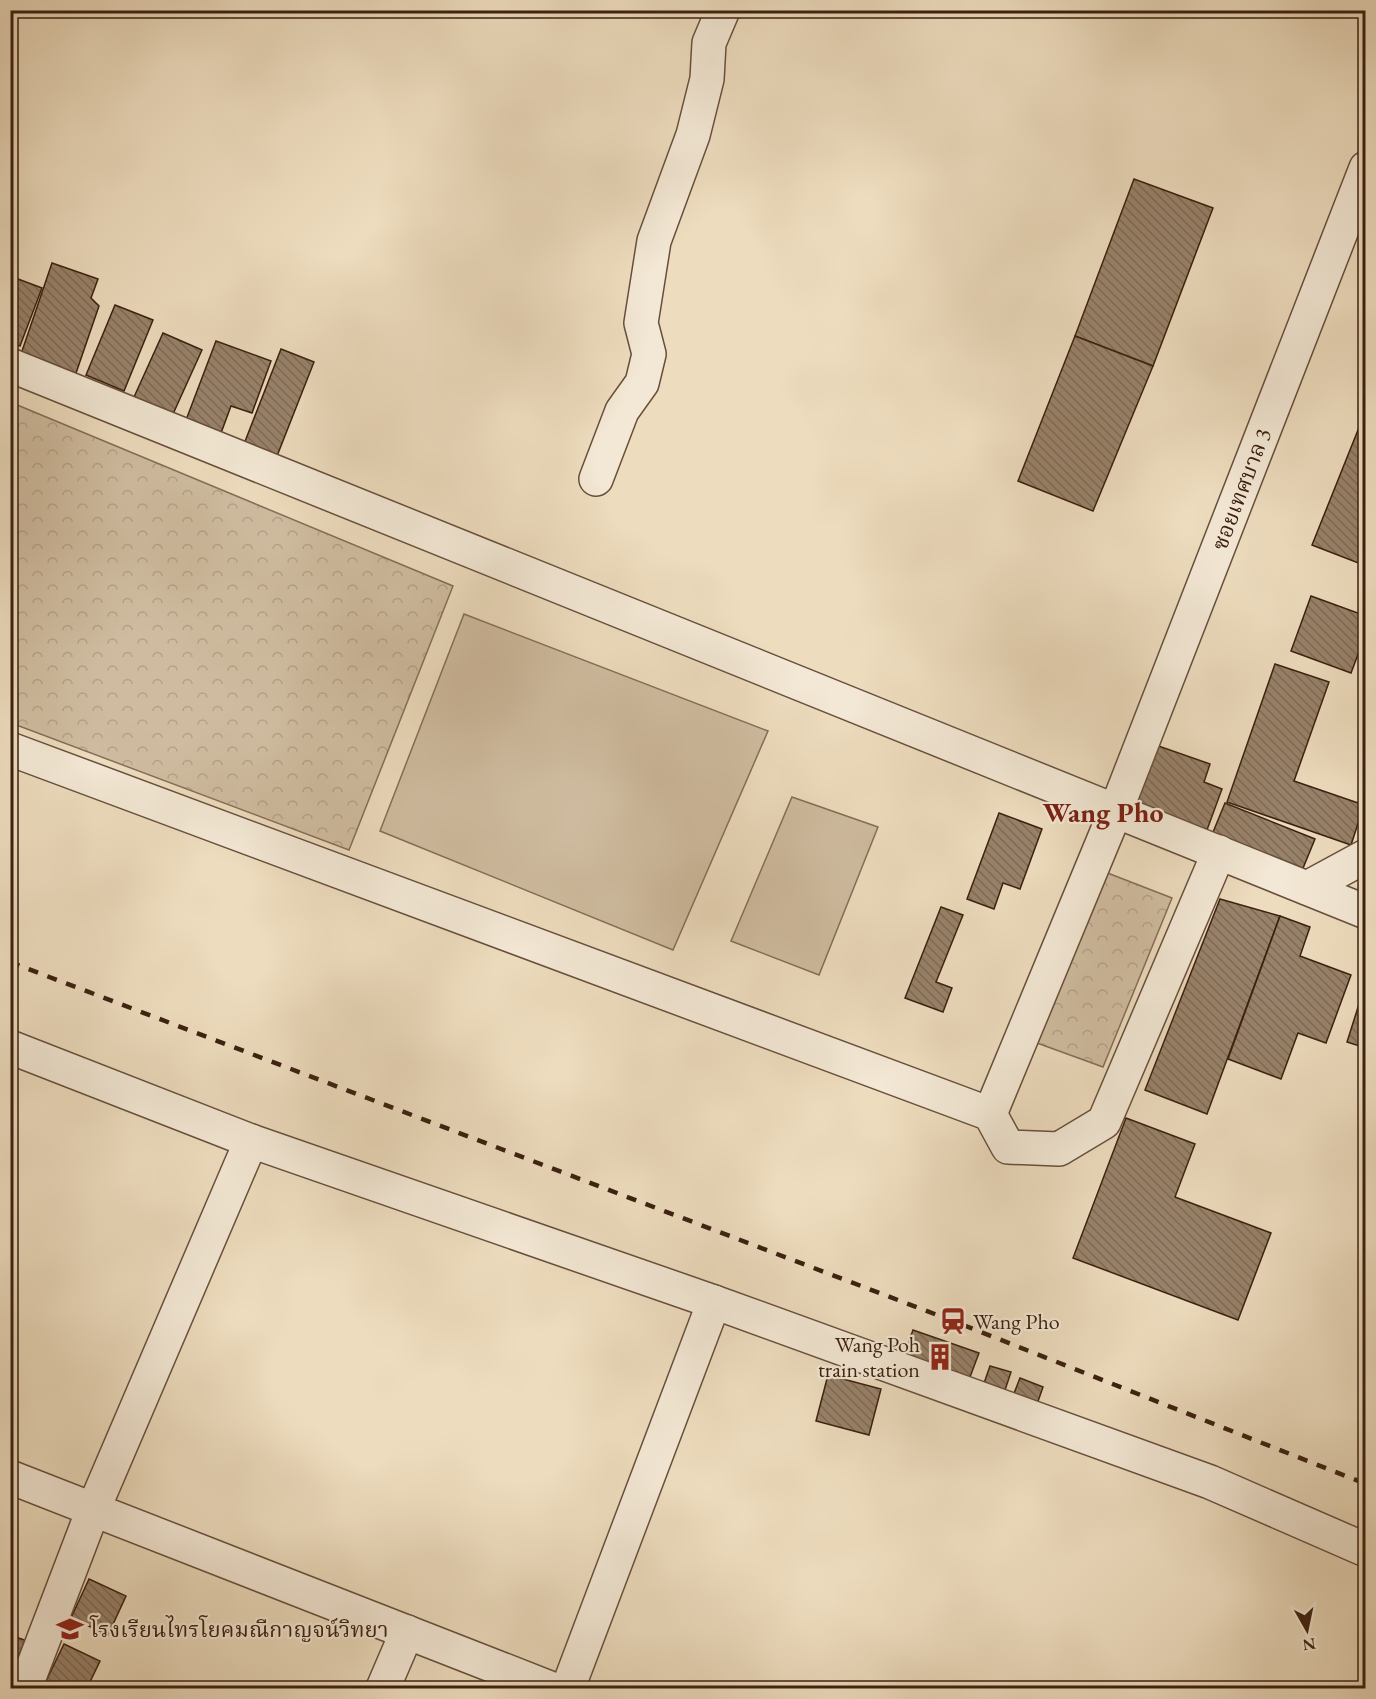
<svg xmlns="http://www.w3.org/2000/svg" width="1376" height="1699" viewBox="0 0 1376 1699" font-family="'EB Garamond','Noto Serif Thai',serif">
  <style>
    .park { fill: url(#park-crowns); stroke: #856e58; stroke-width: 1.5 }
    .pitch { fill: #cfbca0; stroke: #856e58; stroke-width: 1.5 }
    .building { fill: url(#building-back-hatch); stroke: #3b2010; stroke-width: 1.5 }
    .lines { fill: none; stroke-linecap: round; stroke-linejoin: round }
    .minor-casing { stroke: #684f3c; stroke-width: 36 }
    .minor { stroke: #f3e8d5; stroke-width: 33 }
    .rail { stroke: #3b2010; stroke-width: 4.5; stroke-dasharray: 10 10; stroke-linecap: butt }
    .labels { text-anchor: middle; stroke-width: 4.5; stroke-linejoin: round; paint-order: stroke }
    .street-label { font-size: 22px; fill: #3b2010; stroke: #f3e8d5 }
    .poi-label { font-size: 22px; fill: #3b2010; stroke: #f3e8d5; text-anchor: start }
    .district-label { font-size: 28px; font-weight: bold; fill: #7a1f14; stroke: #f3e8d5 }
  </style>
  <defs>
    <pattern id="park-crowns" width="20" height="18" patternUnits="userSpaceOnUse" patternTransform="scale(1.5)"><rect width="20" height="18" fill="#cfbca0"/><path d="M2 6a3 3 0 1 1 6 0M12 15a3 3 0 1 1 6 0" fill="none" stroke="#b3a189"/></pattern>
    <pattern id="building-back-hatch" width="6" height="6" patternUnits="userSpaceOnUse" patternTransform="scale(1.5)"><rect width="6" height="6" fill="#98826a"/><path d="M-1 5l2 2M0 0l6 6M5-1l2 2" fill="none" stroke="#7d6a56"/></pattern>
  </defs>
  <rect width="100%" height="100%" fill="#eddcbe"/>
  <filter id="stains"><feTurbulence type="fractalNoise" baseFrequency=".00333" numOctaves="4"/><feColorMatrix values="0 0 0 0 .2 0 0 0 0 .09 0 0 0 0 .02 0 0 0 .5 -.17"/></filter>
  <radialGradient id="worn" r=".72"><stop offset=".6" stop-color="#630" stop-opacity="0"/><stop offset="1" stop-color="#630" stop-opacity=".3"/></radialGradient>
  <g class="park">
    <path d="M10,402L453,586L349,850L11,723Z"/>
    <path d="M1105,872L1172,898L1103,1067L1037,1043Z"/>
  </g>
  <g class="pitch">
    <path d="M464,614L768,731L673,950L380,831Z"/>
    <path d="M792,797L878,827L819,975L731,941Z"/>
  </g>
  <g class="building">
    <path d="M1134,179L1213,208L1153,366L1075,336Z"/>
    <path d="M52,263L98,279L91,298L99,306L75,376L20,357Z"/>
    <path d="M10,276L42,288L20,346L10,342Z"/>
    <path d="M115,305L153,320L124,391L86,375Z"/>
    <path d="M163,333L202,350L173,414L134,397Z"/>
    <path d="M1075,336L1153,366L1093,511L1018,481Z"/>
    <path d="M216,341L271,361L252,413L231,406L221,433L186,420Z"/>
    <path d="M281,349L314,362L277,456L244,444Z"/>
    <path d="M1366,410V566L1312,545Z"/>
    <path d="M1311,596L1366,616V633L1351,673L1291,651Z"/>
    <path d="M1275,664L1329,682L1294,781L1364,805L1351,845L1227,802Z"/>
    <path d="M1147,742L1210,764L1204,782L1222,789L1204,838L1123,810Z"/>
    <path d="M1225,803L1315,839L1301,873L1211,837Z"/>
    <path d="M999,813L1042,829L1020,889L1003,883L994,909L967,899Z"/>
    <path d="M1220,899L1280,916L1207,1114L1145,1090Z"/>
    <path d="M941,907L963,915L936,982L952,988L943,1012L905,998Z"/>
    <path d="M1280,916L1310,927L1300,956L1351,975L1326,1043L1298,1033L1281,1079L1228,1059Z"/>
    <path d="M1366,982V1048L1347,1042Z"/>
    <path d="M1126,1118L1195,1144L1175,1197L1271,1233L1238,1320L1073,1258Z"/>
    <path d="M913,1330L979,1353L967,1385L902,1361Z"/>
    <path d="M990,1366L1011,1372L1003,1396L982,1389Z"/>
    <path d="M828,1375L881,1389L869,1435L816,1421Z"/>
    <path d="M1020,1378L1043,1387L1035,1410L1011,1401Z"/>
    <path d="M89,1579L126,1596L108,1635L71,1618Z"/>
    <path d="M10,1635L27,1641L10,1683Z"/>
    <path d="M64,1644L100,1661L87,1688H58L45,1683Z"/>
  </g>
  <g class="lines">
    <defs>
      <g id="minor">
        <path d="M10,365L1366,912"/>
        <path d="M596,479L622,411L642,383L649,354L641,323L654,241L693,135L707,79L709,43L723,10"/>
        <path d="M10,749L990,1114L1008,1147L1059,1149L1104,1122L1219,852"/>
        <path d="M1307,888L1366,856"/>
        <path d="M10,1047L251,1141L714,1302L1210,1482L1366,1550"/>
        <path d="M990,1114L1116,810L1366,168"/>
        <path d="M10,1477L550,1688"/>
        <path d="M25,1688L93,1510L251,1141"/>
        <path d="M383,1688L407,1632"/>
        <path d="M568,1688L714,1302"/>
      </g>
    </defs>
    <use href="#minor" class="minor-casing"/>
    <use href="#minor" class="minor"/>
    <path class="rail" d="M10,962L953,1321L1366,1484"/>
  </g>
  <defs>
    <symbol id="station-bare" viewBox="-9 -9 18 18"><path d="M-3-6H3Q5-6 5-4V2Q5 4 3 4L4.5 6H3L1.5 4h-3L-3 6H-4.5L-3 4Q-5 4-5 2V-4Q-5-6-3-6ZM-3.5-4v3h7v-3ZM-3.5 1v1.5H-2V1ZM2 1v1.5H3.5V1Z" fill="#8f2418" stroke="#f3e8d5" stroke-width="2.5" paint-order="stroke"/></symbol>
    <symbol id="building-bare" viewBox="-9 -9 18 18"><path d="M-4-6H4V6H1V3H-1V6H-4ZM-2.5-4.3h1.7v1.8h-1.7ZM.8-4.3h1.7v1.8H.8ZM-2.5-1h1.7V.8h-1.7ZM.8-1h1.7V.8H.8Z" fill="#8f2418" stroke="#f3e8d5" stroke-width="2.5" paint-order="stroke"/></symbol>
    <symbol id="school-bare" viewBox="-9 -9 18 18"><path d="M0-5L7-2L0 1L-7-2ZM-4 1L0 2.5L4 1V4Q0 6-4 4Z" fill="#8f2418" stroke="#f3e8d5" stroke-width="2.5" paint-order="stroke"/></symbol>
  </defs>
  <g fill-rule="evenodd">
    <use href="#station-bare" x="934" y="1302" width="38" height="38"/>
    <use href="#building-bare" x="921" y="1338" width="38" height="38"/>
    <use href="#school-bare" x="51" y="1610" width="38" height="38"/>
  </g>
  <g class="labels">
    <g class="street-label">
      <text transform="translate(1241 489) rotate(-69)" y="8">ซอยเทศบาล 3</text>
    </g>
    <g class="poi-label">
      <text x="973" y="1329">Wang Pho</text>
      <text x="920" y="1352" text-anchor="end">Wang Poh<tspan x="920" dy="25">train station</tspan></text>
      <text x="90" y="1637">โรงเรียนไทรโยคมณีกาญจน์วิทยา</text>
    </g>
    <g class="district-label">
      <text x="1103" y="822">Wang Pho</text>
    </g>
  </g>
  <rect width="1376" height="1699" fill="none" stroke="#eddcbe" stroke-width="36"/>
  <rect x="12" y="12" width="1352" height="1675" fill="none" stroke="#3b2010" stroke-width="3"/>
  <rect x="18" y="18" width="1340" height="1663" fill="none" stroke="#3b2010" stroke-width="1.5"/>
  <g transform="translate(1307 1630) rotate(171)" stroke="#f3e8d5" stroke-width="4.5" paint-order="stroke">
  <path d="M0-4.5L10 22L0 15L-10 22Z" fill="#3b2010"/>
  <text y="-9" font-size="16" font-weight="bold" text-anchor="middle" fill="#3b2010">N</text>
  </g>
  <rect width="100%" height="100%" filter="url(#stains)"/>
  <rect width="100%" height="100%" fill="url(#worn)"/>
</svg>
